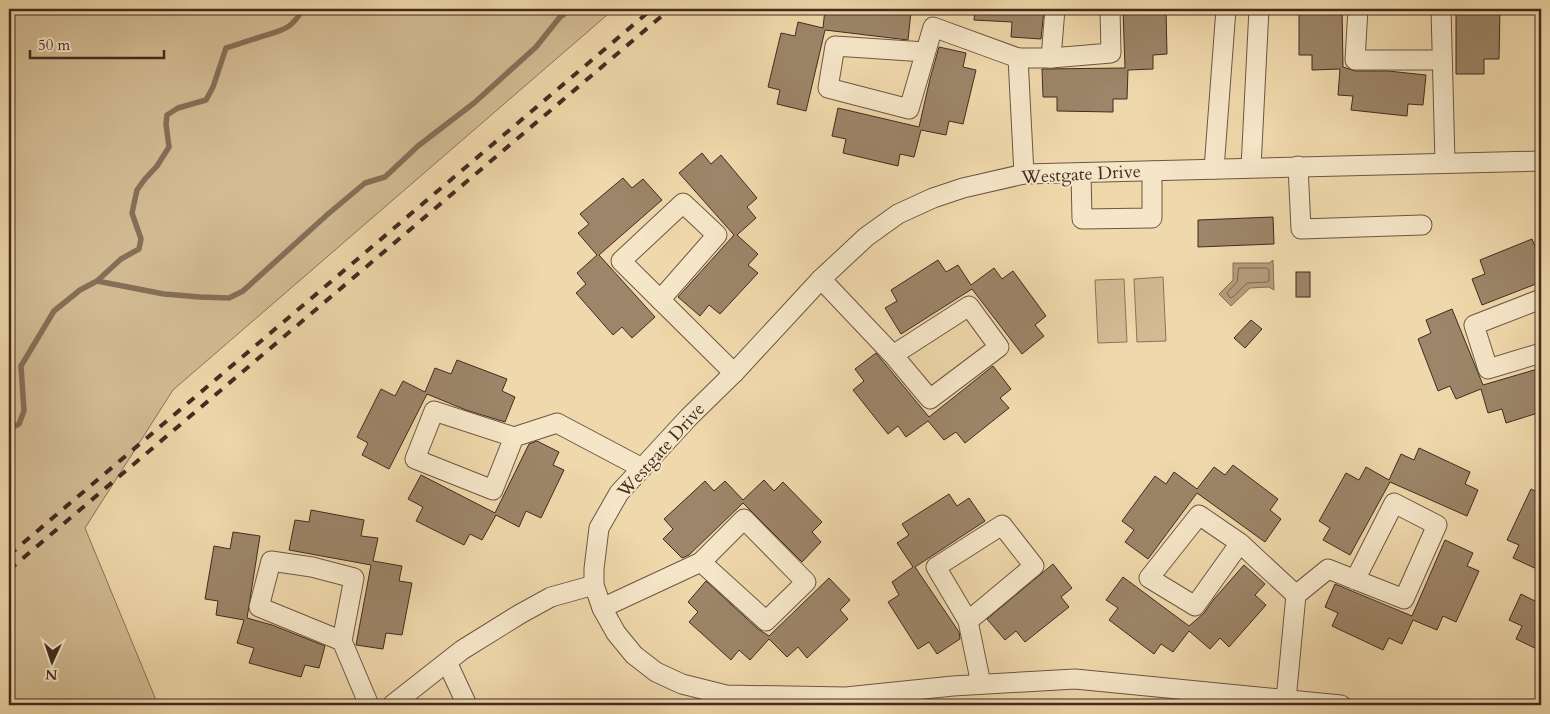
<svg xmlns="http://www.w3.org/2000/svg" width="1550" height="714" viewBox="0 0 1550 714" font-family="Cardo,serif">
  <style>
    .green { fill: #d2bb93; stroke: #8a735a }
    .water { fill: #b49d7c; stroke: #866f57 }
    .lines { fill: none; stroke-linecap: round; stroke-linejoin: round }
    .shore { stroke: #7b644e; stroke-width: 1 }
    .stream { stroke: #866f57; stroke-width: 5.5 }
    .building { fill: #9c8568; stroke: #422b20 }
    .minor-casing { stroke: #6d5643; stroke-width: 21 }
    .minor { stroke: #f5e6c8; stroke-width: 19 }
    .rail { stroke: #422b20; stroke-width: 4; stroke-dasharray: 9 9; stroke-linecap: butt }
    .labels { text-anchor: middle; stroke-width: 4; stroke-linejoin: round; paint-order: stroke }
    .street-label { font-size: 18px; fill: #422b20; stroke: #f5e6c8 }
  </style>
  <rect width="100%" height="100%" fill="#efd8ab"/>
  <filter id="stains"><feTurbulence type="fractalNoise" baseFrequency=".004" numOctaves="4"/><feColorMatrix values="0 0 0 0 .2 0 0 0 0 .09 0 0 0 0 .02 0 0 0 .5 -.17"/></filter>
  <radialGradient id="worn" r=".72"><stop offset=".6" stop-color="#630" stop-opacity="0"/><stop offset="1" stop-color="#630" stop-opacity=".3"/></radialGradient>
  <g class="green">
    <path d="M9,9H614L173,390L85,528L158,705H9Z"/>
    <path d="M1163,277L1166,341L1137,342L1134,279Z"/>
    <path d="M1124,279L1127,342L1098,343L1095,280Z"/>
  </g>
  <path class="water" d="M1273,260L1274,290L1269,287L1250,288L1231,306L1219,294L1233,280V263H1269Z"/>
  <g class="lines">
    <path class="shore" d="M1239,268H1267L1269,270V281L1267,282L1247,283L1233,297L1230,298L1227,293L1237,282Z"/>
    <g class="stream">
      <path d="M97,281L164,294L200,297L229,298L243,291L328,214L365,183L385,177L418,146L474,103L536,47L560,17L571,9"/>
      <path d="M9,429L19,424L24,411L21,366L54,311L80,290L97,281L121,259L139,249L141,239L132,213L137,190L145,179L157,166L169,147L166,124L167,115L178,108L206,100L213,87L226,48C236,45 247,41 257,38C280,30 290,32 303,9"/>
    </g>
  </g>
  <g class="building">
    <path d="M825,9H897L896,10L911,12L908,40L825,30L806,111L777,104L780,90L768,87L781,33L795,36L798,22L823,28Z"/>
    <path d="M975,9H1044L1041,39L1011,37L1012,22L974,20Z"/>
    <path d="M1123,9H1166L1167,54L1153,55V69L1128,70L1127,99H1113V112L1057,111V97H1043L1042,69L1125,68Z"/>
    <path d="M1299,9H1342L1343,67L1355,71H1388L1426,75L1423,105L1408,104L1407,116L1351,110L1353,96L1338,95L1340,69L1312,70V55H1299Z"/>
    <path d="M1456,9H1500L1499,59H1484V74H1456Z"/>
    <path d="M939,47L966,53L963,67L976,70L963,124L949,121L946,135L921,130L914,157L900,154L898,166L843,153L846,139L832,136L838,108L919,127L930,79Z"/>
    <path d="M702,153L711,164L721,155L757,198L747,207L756,218L737,235L758,254L748,265L758,273L720,314L709,305L700,316L678,297L734,235L679,173Z"/>
    <path d="M623,178L632,188L643,179L662,200L599,255L655,317L632,338L622,327L613,335L576,293L586,284L577,273L597,255L578,233L589,224L580,214Z"/>
    <path d="M1273,217L1274,244L1198,247V220Z"/>
    <path d="M1532,239L1537,251L1541,249V282L1482,305L1472,279L1485,274L1480,260Z"/>
    <path d="M938,260L946,272L958,265L971,285L994,268L1002,279L1013,271L1046,316L1035,325L1044,336L1022,354L972,289L901,334L885,308L897,301L891,290Z"/>
    <rect x="1296" y="272" width="14" height="25"/>
    <path d="M1452,309L1483,385L1541,368V412L1506,423L1502,409L1488,413L1481,389L1456,399L1450,386L1438,391L1418,339L1431,333L1426,320Z"/>
    <path d="M1251,320L1262,329L1245,348L1234,338Z"/>
    <path d="M876,353L929,417L993,366L1011,389L1000,398L1009,408L965,443L956,432L944,440L928,421L906,437L898,426L888,434L853,390L864,381L855,369Z"/>
    <path d="M457,360L507,379L502,391L515,397L505,422L466,410L427,394L389,469L362,455L368,443L357,437L381,389L395,396L403,381L425,392L435,368L451,374Z"/>
    <path d="M537,441L559,452L553,465L564,470L541,518L526,511L519,527L496,515L482,540L470,534L464,545L416,521L423,507L408,499L421,475L495,513L529,444Z"/>
    <path d="M1419,448L1470,472L1465,484L1478,490L1467,516L1390,482L1350,555L1323,540L1330,528L1319,521L1346,473L1359,480L1366,467L1389,480L1401,454L1414,460Z"/>
    <path d="M1233,465L1278,499L1270,510L1281,519L1265,542L1197,493L1148,559L1125,542L1134,530L1122,521L1155,476L1166,484L1174,472L1197,489L1214,467L1225,475Z"/>
    <path d="M764,480L774,491L783,482L822,522L812,532L821,542L802,562L743,503L689,555L682,558L663,539L673,529L664,519L705,481L714,491L725,481L743,500Z"/>
    <path d="M1531,489L1541,494V571L1513,558L1519,545L1507,540Z"/>
    <path d="M949,494L957,506L969,498L985,521L915,567L959,632L960,639L937,654L929,642L918,649L888,602L899,595L892,582L913,567L897,543L909,535L902,524Z"/>
    <path d="M311,510L364,520L361,536L378,538L373,561L402,566L399,581L412,583L402,635L386,633L383,649L356,645L371,565L289,550L295,520L309,522Z"/>
    <path d="M233,532L260,536L247,618L272,625L325,646L319,668L305,665L301,677L249,663L254,648L237,643L244,620L216,615L218,601L205,599L214,546L230,549Z"/>
    <path d="M1445,540L1473,553L1467,566L1479,571L1456,622L1443,616L1437,630L1413,620L1402,644L1389,638L1383,650L1332,626L1338,613L1325,607L1335,584L1412,616Z"/>
    <path d="M1053,564L1072,588L1061,597L1069,607L1025,642L1016,631L1005,640L987,619Z"/>
    <path d="M1244,565L1265,584L1255,595L1266,605L1229,647L1220,638L1210,649L1189,631L1173,652L1161,644L1154,654L1109,620L1118,608L1106,600L1123,577L1189,626L1204,613L1214,599Z"/>
    <path d="M829,578L850,600L840,610L848,619L807,658L798,647L787,657L769,639L750,660L739,650L731,660L689,622L698,612L688,602L706,581L758,629L769,636Z"/>
    <path d="M1521,594L1541,604V651L1516,639L1522,626L1509,620Z"/>
  </g>
  <g class="lines">
    <defs>
      <g id="minor">
        <path d="M1358,9L1355,60H1442"/>
        <path d="M1441,9L1445,162"/>
        <path d="M925,52L835,46L828,88L909,109L933,27L1018,58"/>
        <path d="M1051,58L1055,9"/>
        <path d="M1298,166L1301,229L1422,225"/>
        <path d="M1251,167L1259,9"/>
        <path d="M1214,169L1226,9"/>
        <path d="M1081,173L1082,219L1152,218V171"/>
        <path d="M1024,174L1018,58H1051L1111,53L1110,9"/>
        <path d="M821,279L893,355L930,399L999,347L969,306L893,355"/>
        <path d="M1541,299L1474,325L1488,369L1541,353"/>
        <path d="M660,300L717,235L683,203L621,261L734,373"/>
        <path d="M514,437L434,411L415,459L493,490L514,437L557,423L642,468"/>
        <path d="M1240,543L1199,515L1149,578L1195,606L1240,543L1296,595"/>
        <path d="M602,608L701,562L766,621L806,582L744,519L701,562"/>
        <path d="M968,621L936,567L1002,525L1034,566L968,621L981,684"/>
        <path d="M342,641L259,607L271,561L312,567L354,578L342,641L369,705"/>
        <path d="M447,662L467,705"/>
        <path d="M1286,700L1296,595L1328,569L1404,599L1437,525L1394,503L1355,580"/>
        <path d="M392,705L462,650L520,614L551,597L594,585"/>
        <path d="M1341,705L1075,679L953,686L846,697L726,695L682,684L656,672L634,655L616,633L602,608L594,585V569L599,528L619,493L689,417L734,373L821,279L866,237L898,214L933,198L963,188L1024,174L1541,161"/>
      </g>
    </defs>
    <use href="#minor" class="minor-casing"/>
    <use href="#minor" class="minor"/>
    <g class="rail">
      <path d="M9,555L652,9"/>
      <path d="M9,570L670,9"/>
    </g>
  </g>
  <g class="labels">
    <g class="street-label">
      <text transform="translate(1081 174) rotate(-3)" y="6">Westgate Drive</text>
      <text transform="translate(661 450) rotate(-48)" y="6">Westgate Drive</text>
    </g>
  </g>
  <rect width="1550" height="714" fill="none" stroke="#efd8ab" stroke-width="30"/>
  <rect x="10" y="10" width="1530" height="694" fill="none" stroke="#422b20" stroke-width="2.5"/>
  <rect x="15" y="15" width="1520" height="684" fill="none" stroke="#422b20"/>
  <g transform="translate(52 662) rotate(183)" stroke="#f5e6c8" stroke-width="4" paint-order="stroke">
  <path d="M0-4L9 19L0 12L-9 19Z" fill="#422b20"/>
  <text y="-8" font-size="14" font-weight="bold" text-anchor="middle" fill="#422b20">N</text>
  </g>
  <path d="M30 50v8h134v-8" fill="none" stroke="#422b20" stroke-width="2.5"/>
  <text x="38" y="50" font-size="15" fill="#422b20" stroke="#f5e6c8" stroke-width="4" paint-order="stroke">50 m</text>
  <rect width="100%" height="100%" filter="url(#stains)"/>
  <rect width="100%" height="100%" fill="url(#worn)"/>
</svg>
